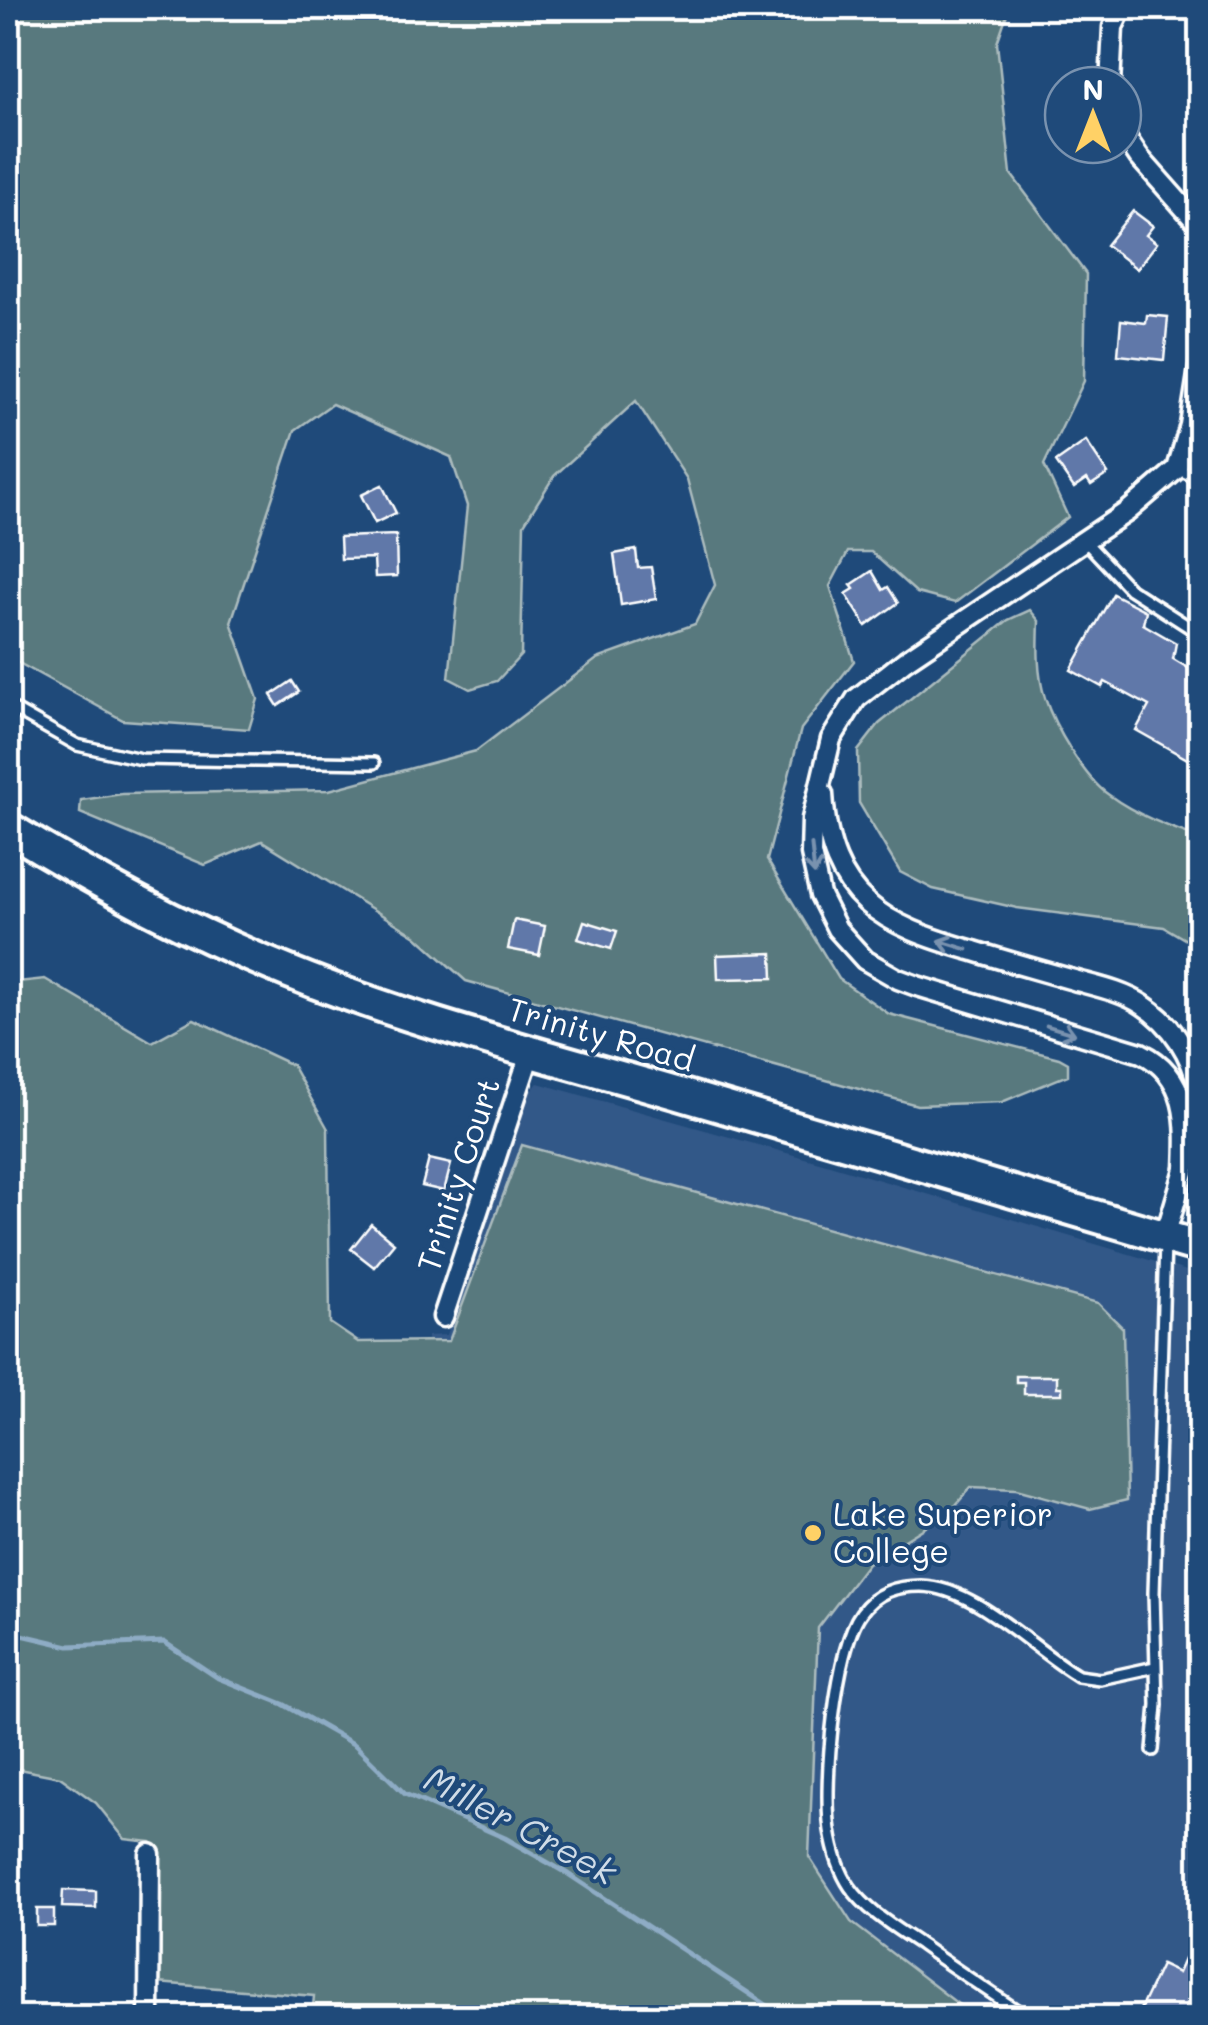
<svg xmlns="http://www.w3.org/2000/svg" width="1208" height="2025" viewBox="0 0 1208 2025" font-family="Mali,sans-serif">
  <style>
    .built { fill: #335888 }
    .green { fill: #59797e; stroke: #acbcbe; stroke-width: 2.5 }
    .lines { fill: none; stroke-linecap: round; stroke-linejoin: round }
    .stream { stroke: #8eacc5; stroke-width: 5 }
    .building { fill: #6178a9; stroke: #fff; stroke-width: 2.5 }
    .lane-casing { stroke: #fff; stroke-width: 16 }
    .street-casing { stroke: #fff; stroke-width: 25 }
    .highway-casing { stroke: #fff; stroke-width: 38 }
    .lane { stroke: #1f4a7a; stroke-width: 9 }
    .street { stroke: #1f4a7a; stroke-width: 18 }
    .highway { stroke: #1f4a7a; stroke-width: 30 }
    .oneway { stroke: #7992af }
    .poi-dot { fill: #ffd166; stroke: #1f4a7a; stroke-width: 4 }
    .labels { text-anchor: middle; stroke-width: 8; stroke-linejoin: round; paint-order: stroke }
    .street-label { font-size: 32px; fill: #fff; stroke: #1f4a7a }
    .poi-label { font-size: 32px; fill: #fff; stroke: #1f4a7a; text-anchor: start }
    .water-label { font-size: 35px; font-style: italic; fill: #d0dce7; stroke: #1f4a7a }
  </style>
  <rect width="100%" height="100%" fill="#1f4a7a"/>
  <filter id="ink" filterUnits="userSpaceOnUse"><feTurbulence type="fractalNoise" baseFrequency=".01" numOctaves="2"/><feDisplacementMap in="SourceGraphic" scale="20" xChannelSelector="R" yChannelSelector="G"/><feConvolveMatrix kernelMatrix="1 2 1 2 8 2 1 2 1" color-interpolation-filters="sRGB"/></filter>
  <g filter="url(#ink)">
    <path class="built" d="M538,1083L826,1164L1200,1275V2017H314L424,1729L427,1336L447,1335L523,1111L530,1092Z"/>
    <g class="green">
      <path d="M8,8H1009L997,43L1011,174L1086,274L1084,381L1044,465L1068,517L955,603L917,593L871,552H848L830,586L854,661L801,729L767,860L839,979L889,1014L1059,1058L1068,1063V1075L1002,1102L917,1105L466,981L416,936L262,841L205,865L80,813L81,800L122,794L329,790L476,751L597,659L695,624L715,585L687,479L636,401L554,476L524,524L521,655L497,681L470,689L449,678L467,506L451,457L332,404L295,430L231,622L258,699L249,729L123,720L8,657Z"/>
      <path d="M1030,610L1039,621C1038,646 1037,674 1045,698C1054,726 1085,779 1109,795C1136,815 1169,827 1200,838V948L1164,927L1017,908L933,889L900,872L859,803L858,751L879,724L1008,620Z"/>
      <path d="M45,979L152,1042L194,1019L292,1065L328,1129L330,1323L358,1342L449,1341L522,1145L1098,1303L1123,1328L1127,1500L1090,1509L1016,1489L971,1487L950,1512L868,1563L818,1628L809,1857L851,1922L975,2017L312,2018L314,1996L158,1983L151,1842L125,1839L96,1803L60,1777L8,1767V983Z"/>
      <path d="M1198,1405H1200V1579L1187,1562Z"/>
    </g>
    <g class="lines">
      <path class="stream" d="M8,1624L22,1635L69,1646L164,1642L218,1678L283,1704L355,1745L405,1794L505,1838L568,1874L786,2018"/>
    </g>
    <g class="building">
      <path d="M1133,211L1153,226L1146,235L1157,243L1137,269L1106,245Z"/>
      <path d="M1147,315L1168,317L1164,360L1118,355L1121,320L1146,323Z"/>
      <path d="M1086,441L1108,474L1091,485L1087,479L1074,488L1056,462Z"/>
      <path d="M382,485L396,513L375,523L361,495Z"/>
      <path d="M396,535L397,576L375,577L374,558L341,559L340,537Z"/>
      <path d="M636,550L638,568L651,567L656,599L621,605L614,554Z"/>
      <path d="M872,571L883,590L888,587L898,603L866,626L846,594L854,589L851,585Z"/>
      <path d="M1113,594L1146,611L1143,624L1176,643L1173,659L1193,671L1191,683L1200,688V766L1136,730L1149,706L1105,682L1102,687L1071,670Z"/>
      <path d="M292,681L299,692L278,706L271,695Z"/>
      <path d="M514,920L545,926L539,955L508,949Z"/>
      <path d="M584,921L617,931L611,949L578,939Z"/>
      <path d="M772,953L773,978L718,979L717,955Z"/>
      <path d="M429,1159L451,1164L444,1191L422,1186Z"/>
      <path d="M371,1224L394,1243L374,1267L351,1249Z"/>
      <path d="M1016,1376H1057V1387H1062V1394H1024V1382H1016Z"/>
      <path d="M63,1890L96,1891V1908L62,1907Z"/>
      <rect x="37" y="1909" width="17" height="17"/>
      <path d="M1185,1957L1200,1964V2018H1136L1161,1965L1178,1973Z"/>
      <path d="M218,2004L242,2005V2018H218Z"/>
    </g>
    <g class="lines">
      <defs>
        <g id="lane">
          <path d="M1177,469L1200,479"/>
          <path d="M1084,540L1130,589L1200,634"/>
          <path d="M8,706L77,745L141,759L374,763"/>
          <path d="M1153,1750L1157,1705L1154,1593L1165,1243"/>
          <path d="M1028,2018C992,1993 956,1970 921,1945C896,1928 868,1912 850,1887C839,1871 833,1849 830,1830C823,1785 835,1649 861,1613C876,1592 896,1586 921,1586C976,1587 1032,1649 1078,1676L1100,1679L1155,1667"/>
        </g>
        <g id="street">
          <path d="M1110,85L1113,27L1122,8"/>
          <path d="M1123,133L1139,157L1200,226"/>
          <path d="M823,794C830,900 882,925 974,951C1006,961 1038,970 1070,979C1094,986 1122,991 1143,1005C1174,1025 1192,1057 1200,1092"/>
          <path d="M1185,1169C1187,1124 1189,1076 1141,1053L917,986L898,979L865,960L837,929L820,895L811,854L812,819L831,739L856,699L906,660L1128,511L1177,469L1190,425L1200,362"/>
          <path d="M1165,1236L1185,1169L1200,1137"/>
          <path d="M443,1317L531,1051"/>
          <path d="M149,2018L150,1854"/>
        </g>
        <path id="highway" d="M8,828C98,883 191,933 289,972C417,1024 553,1057 686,1096C857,1146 1029,1197 1200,1247"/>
      </defs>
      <use href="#lane" class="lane-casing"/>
      <use href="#street" class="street-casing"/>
      <use href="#highway" class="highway-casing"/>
      <use href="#lane" class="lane"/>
      <use href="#street" class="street"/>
      <use href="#highway" class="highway"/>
    </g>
    <defs><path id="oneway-shaft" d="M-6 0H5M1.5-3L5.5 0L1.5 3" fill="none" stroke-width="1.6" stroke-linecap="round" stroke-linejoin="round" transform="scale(2.5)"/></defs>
    <g class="oneway">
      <use href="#oneway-shaft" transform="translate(813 860) rotate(84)"/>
      <use href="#oneway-shaft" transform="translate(953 945) rotate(-163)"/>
      <use href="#oneway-shaft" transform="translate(1061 1030) rotate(17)"/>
    </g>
  </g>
  <circle class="poi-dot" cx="813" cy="1533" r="10"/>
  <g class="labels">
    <g class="street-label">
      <text transform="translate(601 1035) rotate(16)" y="11">Trinity Road</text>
      <text transform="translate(459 1175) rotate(-72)" y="11">Trinity Court</text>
    </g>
    <g class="poi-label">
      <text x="833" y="1526">Lake Superior<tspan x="833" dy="37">College</tspan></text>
    </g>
    <g class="water-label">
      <text transform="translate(520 1826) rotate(28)" y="12">Miller Creek</text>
    </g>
  </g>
  <rect width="1208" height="2025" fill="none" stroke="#1f4a7a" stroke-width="40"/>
  <rect x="20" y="20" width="1168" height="1985" fill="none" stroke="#fff" stroke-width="4" filter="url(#ink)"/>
  <g transform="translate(1093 115)"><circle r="48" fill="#1f4a7a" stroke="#7992af" stroke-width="2.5"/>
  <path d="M0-8L18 38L0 25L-18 38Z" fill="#ffd166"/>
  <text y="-15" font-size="28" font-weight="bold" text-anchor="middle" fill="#ffffff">N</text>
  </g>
</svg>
